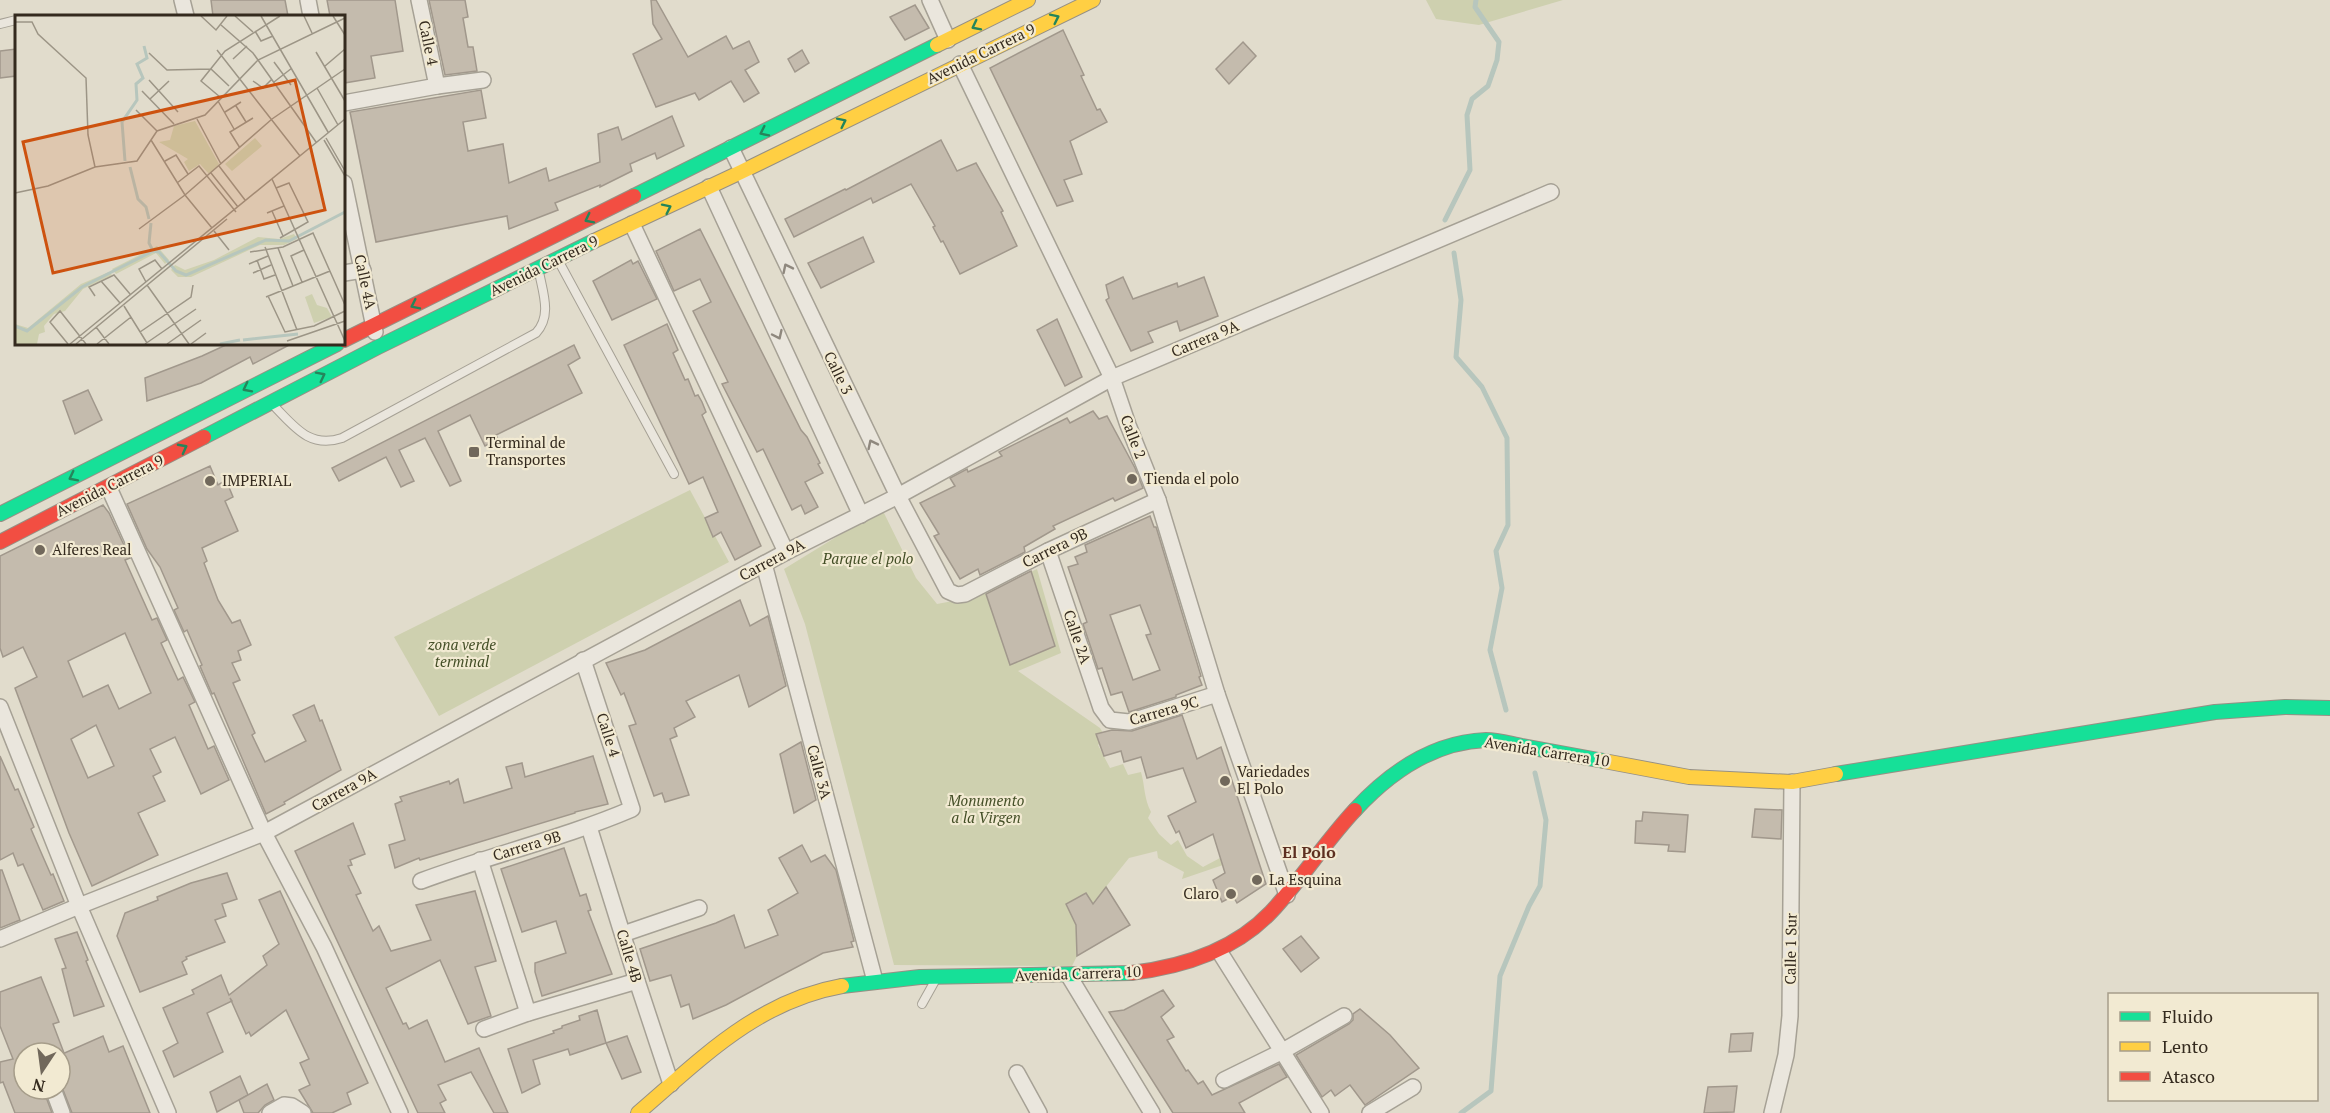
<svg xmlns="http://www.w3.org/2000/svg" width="2330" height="1113" viewBox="0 0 2330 1113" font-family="'PT Serif',serif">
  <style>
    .green { fill: #ced0af }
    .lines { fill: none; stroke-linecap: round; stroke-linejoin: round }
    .stream { stroke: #b7c6bd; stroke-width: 5 }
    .building { fill: #c4bbad; stroke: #a1988c; stroke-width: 1.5; fill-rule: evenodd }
    .lane-casing { stroke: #a6a195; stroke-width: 10 }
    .street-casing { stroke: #a6a195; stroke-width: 18 }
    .fast-casing { stroke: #969084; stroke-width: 16 }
    .slow-casing { stroke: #969084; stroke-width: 16 }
    .jam-casing { stroke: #969084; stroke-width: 16 }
    .lane { stroke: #eae6dd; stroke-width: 8 }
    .street { stroke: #eae6dd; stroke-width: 15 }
    .fast { stroke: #16e098; stroke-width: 14 }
    .slow { stroke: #ffcf43; stroke-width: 14 }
    .jam { stroke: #f24e42; stroke-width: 14 }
    .oneway { stroke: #25855b }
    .oneway2 { stroke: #8f887e }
    .poi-dot { fill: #71685b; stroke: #f2ead2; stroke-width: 2 }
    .labels { text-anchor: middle; stroke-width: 4.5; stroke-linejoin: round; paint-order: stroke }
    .street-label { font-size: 15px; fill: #342a1e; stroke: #f2ead2 }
    .poi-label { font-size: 15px; fill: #342a1e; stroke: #f2ead2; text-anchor: start }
    .park-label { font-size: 15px; font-style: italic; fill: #434e26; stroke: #f2ead2 }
    .neighbourhood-label { font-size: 16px; font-weight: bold; fill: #5d3021; stroke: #f2ead2 }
    .inset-river { fill: none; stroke: #b7c6bd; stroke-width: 3 }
    .inset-road { fill: none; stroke: #9c9586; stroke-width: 1.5 }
    .view { fill: #cd520f; fill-opacity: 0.15; stroke: #cd520f; stroke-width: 3 }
    .inset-edge { fill: none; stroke: #342a1e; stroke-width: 3 }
  </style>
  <rect width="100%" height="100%" fill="#e1dccc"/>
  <g class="green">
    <path d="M1426,0H1563L1479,25L1436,19Z"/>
    <path d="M690,490L729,562L439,716L394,637Z"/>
    <path d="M882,509L916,578L937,604L979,596L1037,569L1061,653L1018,671L1100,728L1106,738L1098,745L1110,768L1123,764L1128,775L1141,772C1145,786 1144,799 1151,812L1148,818L1159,834L1171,845L1178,840L1187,856L1203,867L1220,858L1223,865L1182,879L1184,872L1158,858L1157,851L1129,858L1076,924L1077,956L1072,966L894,965L805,624L784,569Z"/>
  </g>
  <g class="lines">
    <g class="stream">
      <path d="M1445,220L1470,170L1467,115L1472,99L1488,86L1497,60L1499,42L1475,7L1476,0"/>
      <path d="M1454,253L1461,300L1456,357L1482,387L1507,438L1508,525L1496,551L1502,588L1490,650L1506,710"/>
      <path d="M1461,1113L1491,1091L1500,976L1529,906L1540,886L1546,820L1535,773"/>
    </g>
  </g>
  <g class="building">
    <path d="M211,0H285L288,16H213Z"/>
    <path d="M327,0H395L403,51L371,56L375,78L344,83V16H330Z"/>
    <path d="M429,0H465L468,17L463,18L468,47H473L477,71L445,75Z"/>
    <path d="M651,0H656L688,57L726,36L733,49L749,41L759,62L745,70L759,93L744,102L731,81L699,100L695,93L656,107L633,54L662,39L653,24Z"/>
    <path d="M915,5L929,28L905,40L890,17Z"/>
    <path d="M1063,30L1084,75L1081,76L1097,110L1100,109L1107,122L1070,141L1082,174L1064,180L1073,201L1057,206L990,68Z"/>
    <path d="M1243,42L1256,56L1229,84L1216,69Z"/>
    <path d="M16,49V76L0,78V51Z"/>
    <path d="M802,50L809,63L795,72L788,59Z"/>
    <path d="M481,90L486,118L463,122L468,151L503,144L509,183L546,168L549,181L600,162L598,134L618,127L622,140L672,116L684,146L657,159L655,153L630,164L632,171L600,187V185L555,203L558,210L509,229L507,216L376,242L350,112Z"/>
    <path d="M941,140L957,171L976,163L1003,211L1001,212L1017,246L960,274L943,241L941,242L933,227L935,226L911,184L873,203L871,198L794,237L785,219L845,189L846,190Z"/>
    <path d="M700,229L801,430L807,437L820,463L818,464L823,473L805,482L818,507L805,514L801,505L792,510L763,449L757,452L722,384L728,382L693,311L711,302L700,279L674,291L656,251Z"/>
    <path d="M863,237L874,262L821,288L808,263Z"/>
    <path d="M631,260L633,264L638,261L657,299L612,320L593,281Z"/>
    <path d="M1123,277L1133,299L1177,283L1178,287L1204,277L1218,316L1180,331L1177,321L1148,332L1153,342L1131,351L1106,300L1109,298L1106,285Z"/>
    <path d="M1057,319L1082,377L1065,386L1037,330Z"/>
    <path d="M667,324L678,350L673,353L685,380L688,379L695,396L698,395L702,402L706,412L702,415L761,546L735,560L721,532L713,537L705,518L718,512L703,477L689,484L624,345Z"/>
    <path d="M228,344H291L253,364L250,357L201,383L147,401L145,378L202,356Z"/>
    <path d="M574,345L580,358L568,365L582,393L496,435L498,439L485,446L470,415L438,431L461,481L450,486L425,438L399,450L414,481L407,484L401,487L386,457L339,481L332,468Z"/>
    <path d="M88,390L102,420L75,434L63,401Z"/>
    <path d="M1093,411L1099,419L1107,416L1135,468L1143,488L1115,501L1113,498L1053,526L1055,529L1024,547L1025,552L980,575L978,569L960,579L934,536L939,534L920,503L955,486L950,478L967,469L968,472L1002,456L999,452L1067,418L1070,423Z"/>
    <path d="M210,466L218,485L226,480L233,497L225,501L238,531L202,548L207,561L204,563L218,600L232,623L240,620L251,645L238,651L241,660L232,663L240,680L233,683L255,733L252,735L265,762L306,741L293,715L314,705L320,721L322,720L341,770L284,802L285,804L266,814L214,693L212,694L200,666L202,665L187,630L184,632L174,610L178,608L160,567L147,549L127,504Z"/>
    <path d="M103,505L109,513L130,558L125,560L152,620L157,618L167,640L161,643L178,680L183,677L195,702L189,705L208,749L214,746L229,780L201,794L175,737L150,749L161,772L153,776L165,801L138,813L158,855L92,886L69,833L15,688L37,677L23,647L3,657L0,648V556ZM125,633L151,693L119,709L108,685L83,697L68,661ZM96,725L114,766L88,778L71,739Z"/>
    <path d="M1150,516L1154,527H1156L1157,530L1201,676L1199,677L1202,685L1176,695V697L1129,712L1122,692L1111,695L1102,668L1098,669L1083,624L1087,622L1068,567L1078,564L1075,557L1087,552L1085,545ZM1140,605L1151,634L1146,635L1160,670L1133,680L1110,615Z"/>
    <path d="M1031,571L1055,646L1010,665L986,594Z"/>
    <path d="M740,600L750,626L768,616L786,686L749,707L739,675L686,701L695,717L674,728L677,736L670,739L689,795L665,802L662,793L654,796L629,726L636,724L624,693L621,695L606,663L645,650Z"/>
    <path d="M1182,715L1197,759L1221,747L1266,884L1237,903L1233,896L1222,902L1213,880L1225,873L1213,834L1186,848L1179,831L1176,833L1168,816L1196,802L1183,768L1147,778L1141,757L1124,762L1121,751L1104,756L1096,734L1112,730L1132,731Z"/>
    <path d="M801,742L816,800L794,813L780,754Z"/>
    <path d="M0,756L15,790L18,789L34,827L31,829L40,850L51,875L53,874L64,901L43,910L23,864L18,866L13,853L0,860Z"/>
    <path d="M593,756L608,804L575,812V813L420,860L419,858L395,868L389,845L405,840L395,804L402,801L400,797L449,781L450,784L458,779L464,803L512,788L506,767L522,763L525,777Z"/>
    <path d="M1755,809L1782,810L1781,839L1752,837Z"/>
    <path d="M1643,812L1688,815L1685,852L1668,851L1669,845L1635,843L1636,821H1642Z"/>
    <path d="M353,823L365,854L350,860L352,865L348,866L361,893L356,895L373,931L379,926L391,951L431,940L416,905L475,891L496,961L475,967L491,1016L468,1024L440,960L386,988L403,1024L406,1023L409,1029L427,1020L445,1062L479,1048L508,1113H494L471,1072L438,1085L446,1100L440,1103L445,1113H418L295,851Z"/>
    <path d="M802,845L811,862L825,855L836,870L854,941L851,942L853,947L823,953L726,1005L693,1019L689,1004L681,1007L671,975L650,981L640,949L716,923L734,915L745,948L778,935L768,910L798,893L779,858Z"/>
    <path d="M564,848L580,896L586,894L591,910L588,911L612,974L542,996L535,972V963L566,953L556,921L522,932L501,869Z"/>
    <path d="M0,870H2L20,920L0,928Z"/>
    <path d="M227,873L237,899L222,904L226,916L215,920L225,942L186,957L187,959L182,962L187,974L140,992L117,936L125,913L158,900L157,897L191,883Z"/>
    <path d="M1106,887L1130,925L1077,956L1076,925L1066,904L1086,893L1093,904Z"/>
    <path d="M280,891L368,1083L347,1093L351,1104L332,1113H313L299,1090L310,1085L300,1063L309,1059L286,1010L251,1036L249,1032L246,1034L230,998L232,1001L207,1013L223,1052L174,1077L163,1051L178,1043L163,1008L194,994L192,990L221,975L229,995L267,965L263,956L279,944L259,900Z"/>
    <path d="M77,932L88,960L86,961L104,1006L74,1016L62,969L66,968L55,939Z"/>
    <path d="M1301,936L1319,958L1301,972L1283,949Z"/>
    <path d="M41,977L59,1022L53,1024L64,1053H24V1089H43L52,1113H15L3,1082L0,1083V1062L13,1059L0,1026V992Z"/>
    <path d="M1163,990L1174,1006L1161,1017L1174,1037L1167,1040L1186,1071L1188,1070L1198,1084L1203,1081L1212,1095L1279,1064L1287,1077L1239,1103L1245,1113H1173L1109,1012L1124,1010Z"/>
    <path d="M1360,1009L1390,1035L1419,1068L1365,1105L1350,1085L1335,1096L1331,1090L1322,1097L1296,1055L1349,1024L1353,1020V1014Z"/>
    <path d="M597,1010L606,1043L627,1036L641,1072L622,1079L606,1043L570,1055L568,1049L533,1060L540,1084L522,1093L508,1049L554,1033L553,1031L562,1028V1026L580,1020L579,1016Z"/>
    <path d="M1753,1033L1751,1051L1729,1052L1731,1034Z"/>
    <path d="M103,1036L109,1052L123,1046L150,1113H72L60,1082V1055Z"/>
    <path d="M240,1076L248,1095L217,1112L210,1092Z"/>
    <path d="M267,1084L274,1100L265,1105L258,1113H244L239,1100Z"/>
    <path d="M1737,1086L1734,1112L1704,1113L1708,1087Z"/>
  </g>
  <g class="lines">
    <defs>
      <g id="lane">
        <path d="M0,24L16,20"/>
        <path d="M558,260L674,474"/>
        <path d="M273,405C294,426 309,449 342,438L536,333C552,316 543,293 539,272"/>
        <path d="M922,1004L936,979"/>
      </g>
      <g id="street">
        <path d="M182,0L186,16"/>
        <path d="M308,0L311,16"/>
        <path d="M419,0L437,86"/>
        <path d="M930,0L948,40"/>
        <path d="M960,64L1112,378L1128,425L1158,500L1217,694L1287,895"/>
        <path d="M344,103L437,86L483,80"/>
        <path d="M731,148L898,496L948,591L957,595L965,594L1048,551L1158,500"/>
        <path d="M344,183L375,332"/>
        <path d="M709,187L861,515"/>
        <path d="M632,224L786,552"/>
        <path d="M344,273L363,270"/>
        <path d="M109,488L264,833L324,947L400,1113"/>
        <path d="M1048,551L1101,708L1110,720L1129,722L1217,694"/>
        <path d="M764,564L875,981"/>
        <path d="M0,707L79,906L168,1113"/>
        <path d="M589,827L637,981L671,1084"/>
        <path d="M480,860L528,1013"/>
        <path d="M421,881C491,855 564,838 632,809L583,660"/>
        <path d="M623,934L699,908"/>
        <path d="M0,939L79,906L264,833L786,552L898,496L1112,378L1551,192"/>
        <path d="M1219,951L1321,1113"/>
        <path d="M1069,976L1152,1113"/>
        <path d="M484,1029L528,1013L637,981"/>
        <path d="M1017,1073L1039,1113"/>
        <path d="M1224,1080L1281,1052L1344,1016"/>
        <path d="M53,1089L62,1113"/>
        <path d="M270,1113L284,1105L292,1106L303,1113"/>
        <path d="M1370,1113L1413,1087"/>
        <path d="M1772,1113L1786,1055L1790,1016L1792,782"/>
      </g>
      <g id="fast">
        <path d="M634,196L937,45"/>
        <path d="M204,437L378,347L594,241"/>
        <path d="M0,514L337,344"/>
        <path d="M1836,774L2215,712L2285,707L2330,708"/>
        <path d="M1355,810C1390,772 1433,742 1486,740C1498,740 1511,744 1522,746C1550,751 1577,756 1604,761"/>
        <path d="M842,986L920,977L1131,973"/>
      </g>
      <g id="slow">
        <path d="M937,45L1028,0"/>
        <path d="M594,241L741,172L1093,0"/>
        <path d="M1604,761L1689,777L1792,782L1836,774"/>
        <path d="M638,1113C701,1059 757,1001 842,986"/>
      </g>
      <g id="jam">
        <path d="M344,340L634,196"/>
        <path d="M0,542L204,437"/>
        <path d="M1131,973C1182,967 1234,951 1271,912C1301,880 1325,842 1355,810"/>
      </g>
    </defs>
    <use href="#lane" class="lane-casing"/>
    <use href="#street" class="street-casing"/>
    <use href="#fast" class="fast-casing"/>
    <use href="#slow" class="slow-casing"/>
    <use href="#jam" class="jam-casing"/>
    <use href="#lane" class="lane"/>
    <use href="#street" class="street"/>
    <use href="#fast" class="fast"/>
    <use href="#slow" class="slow"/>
    <use href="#jam" class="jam"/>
  </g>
  <defs><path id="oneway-chevron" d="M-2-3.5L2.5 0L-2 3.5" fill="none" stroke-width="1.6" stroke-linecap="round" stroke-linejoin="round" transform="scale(1.5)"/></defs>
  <g class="oneway">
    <use href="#oneway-chevron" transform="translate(1055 18) rotate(-26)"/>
    <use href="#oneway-chevron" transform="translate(976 26) rotate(153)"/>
    <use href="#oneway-chevron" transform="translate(842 122) rotate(-26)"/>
    <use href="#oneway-chevron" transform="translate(764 132) rotate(154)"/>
    <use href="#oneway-chevron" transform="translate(667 208) rotate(-26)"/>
    <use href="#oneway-chevron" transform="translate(589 219) rotate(153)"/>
    <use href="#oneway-chevron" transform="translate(415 305) rotate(154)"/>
    <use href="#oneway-chevron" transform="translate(321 376) rotate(-27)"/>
    <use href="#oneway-chevron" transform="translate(247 388) rotate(153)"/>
    <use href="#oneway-chevron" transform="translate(183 448) rotate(-28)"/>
    <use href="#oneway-chevron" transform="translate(73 477) rotate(153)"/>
  </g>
  <g class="oneway2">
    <use href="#oneway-chevron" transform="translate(787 268) rotate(-116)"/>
    <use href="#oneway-chevron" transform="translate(778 335) rotate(65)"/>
    <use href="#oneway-chevron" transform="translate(872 444) rotate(-116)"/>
  </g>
  <g class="poi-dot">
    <rect x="468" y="446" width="12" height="12" rx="3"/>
    <circle cx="1132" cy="479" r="6"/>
    <circle cx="210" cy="481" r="6"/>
    <circle cx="40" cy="550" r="6"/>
    <circle cx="1225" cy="781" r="6"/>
    <circle cx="1257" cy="880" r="6"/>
    <circle cx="1231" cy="894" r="6"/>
  </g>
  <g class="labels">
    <g class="street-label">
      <text transform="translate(428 43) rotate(78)" y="5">Calle 4</text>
      <text transform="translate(981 54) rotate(-26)" y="5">Avenida Carrera 9</text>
      <text transform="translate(544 266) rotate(-26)" y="5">Avenida Carrera 9</text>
      <text transform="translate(365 282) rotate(78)" y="5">Calle 4A</text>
      <text transform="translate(1205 339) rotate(-23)" y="5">Carrera 9A</text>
      <text transform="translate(838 373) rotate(64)" y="5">Calle 3</text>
      <text transform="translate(1133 437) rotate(69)" y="5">Calle 2</text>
      <text transform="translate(110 486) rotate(-27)" y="5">Avenida Carrera 9</text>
      <text transform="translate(1055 548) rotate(-26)" y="5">Carrera 9B</text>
      <text transform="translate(772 560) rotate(-28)" y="5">Carrera 9A</text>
      <text transform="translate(1077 637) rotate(71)" y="5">Calle 2A</text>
      <text transform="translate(1164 711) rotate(-16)" y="5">Carrera 9C</text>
      <text transform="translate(608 735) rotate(72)" y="5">Calle 4</text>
      <text transform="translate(1547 752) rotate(9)" y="5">Avenida Carrera 10</text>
      <text transform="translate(819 772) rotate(75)" y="5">Calle 3A</text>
      <text transform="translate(344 790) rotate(-29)" y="5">Carrera 9A</text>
      <text transform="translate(527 846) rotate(-17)" y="5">Carrera 9B</text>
      <text transform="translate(1791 949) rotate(-89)" y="5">Calle 1 Sur</text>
      <text transform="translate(629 956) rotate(73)" y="5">Calle 4B</text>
      <text transform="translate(1078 974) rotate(-2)" y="5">Avenida Carrera 10</text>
    </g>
    <g class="poi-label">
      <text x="486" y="448">Terminal de<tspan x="486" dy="17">Transportes</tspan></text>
      <text x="1144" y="484">Tienda el polo</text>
      <text x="222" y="486">IMPERIAL</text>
      <text x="52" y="555">Alferes Real</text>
      <text x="1237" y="777">Variedades<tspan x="1237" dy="17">El Polo</tspan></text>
      <text x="1269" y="885">La Esquina</text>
      <text x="1219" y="899" text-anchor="end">Claro</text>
    </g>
    <g class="park-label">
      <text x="868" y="564">Parque el polo</text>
      <text x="462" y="650">zona verde<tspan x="462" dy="17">terminal</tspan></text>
      <text x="986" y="806">Monumento<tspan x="986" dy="17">a la Virgen</tspan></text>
    </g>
    <g class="neighbourhood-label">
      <text x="1309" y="858">El Polo</text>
    </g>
  </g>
  <g transform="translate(15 15)">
    <rect width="330" height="330" fill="#e1dccc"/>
    <path d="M180,106L204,149L194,159L185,149L174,156L169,147L173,144L144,127L155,125L159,111ZM240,123L247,131L217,156L210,149ZM279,219L282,224L269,230H245L176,262H163L156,255L160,250L170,255L199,245L243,222L264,224ZM142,231L154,245L150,249L141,238L101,259L97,254ZM94,257L97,260L68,274L50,296L39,299L29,311L30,317L24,319L22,329H0V309L13,313L66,269ZM297,279L302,290L312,293L317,302L299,308L290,282Z" fill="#ced0af"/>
    <path class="inset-river" d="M110,146L107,107L122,85L121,69L128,63L122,49L132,43L129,31M115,152L123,184L131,192L134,204M136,208L134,228L138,236M0,311L12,316L67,272L138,236L144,237L161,256L171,260L251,225L274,226L330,197M228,325L283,319M205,329L225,325"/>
    <path class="inset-road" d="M186,1L201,15L212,1M220,1L238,17M246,1L313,117M289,1L297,18M318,1L330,20M0,7H17L23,19L71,63L73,120L80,152M206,10L238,38L301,127M240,16L246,26L258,21M202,35L285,141M301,37L330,86M134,38L152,55L196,54L214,71M218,44L232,31M259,47L276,70M310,51L330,34M134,65L163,97M238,66L248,73L257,64M259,67L277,53M302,73L323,110M127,76L159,109M205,82L186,66L210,36L265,1M135,84L154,66M203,86L219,114M221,91L231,107M121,95L142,116M210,97L226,87M182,104L206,149M311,123L330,156M136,125L170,180L197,213M309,125L330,161M225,133L215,117L238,103M150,146L161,140L173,159M204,151L230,185M196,158L223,192M257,164L330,326M162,168L184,151L221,197M261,173L274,168L293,207L265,223M0,178L33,171L80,152L122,146L142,116L190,100L243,45L330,3M257,196L268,221M252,198L269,191M124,214L170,180L257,104L330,54M199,216L214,235M250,232L282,315M263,233L278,271M235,237L268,232L298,218L330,290M242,245L249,264L260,260M234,249L253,241M238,258L256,250M86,266L105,288M131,267L124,254L140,245L147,254M287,267L276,241L289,235M132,270L174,329M80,281L74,272L99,260L115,279M253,281L270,317L299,311L330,296M251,282L315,256M109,291L132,328M81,312L94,329M125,317L176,282L178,270M272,326L330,306M53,329L35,307L45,296L71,329M55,329L330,104M61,329L212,204M82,329L116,302M130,329L181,294M152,329L186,305M176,329L191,318"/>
    <path class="view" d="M280,65L310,195L38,258L8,127Z"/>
    <rect width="330" height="330" class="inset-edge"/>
  </g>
  <rect x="2108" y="993" width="210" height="108" fill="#f2ead2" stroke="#a69d8a" stroke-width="1.5"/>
  <rect x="2120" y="1012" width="30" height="9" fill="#16e098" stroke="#a69d8a" stroke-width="1.5"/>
  <text x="2162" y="1023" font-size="18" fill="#342a1e">Fluido</text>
  <rect x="2120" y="1042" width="30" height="9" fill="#ffcf43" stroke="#a69d8a" stroke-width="1.5"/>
  <text x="2162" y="1053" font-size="18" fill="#342a1e">Lento</text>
  <rect x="2120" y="1072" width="30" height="9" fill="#f24e42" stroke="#a69d8a" stroke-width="1.5"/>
  <text x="2162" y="1083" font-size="18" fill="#342a1e">Atasco</text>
  <g transform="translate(42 1071) rotate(193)"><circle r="28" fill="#f2ead2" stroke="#a69d8a" stroke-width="1.5"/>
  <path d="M0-4.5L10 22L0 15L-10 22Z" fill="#71685b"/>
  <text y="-9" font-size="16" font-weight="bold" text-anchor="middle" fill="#342a1e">N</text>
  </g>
</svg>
